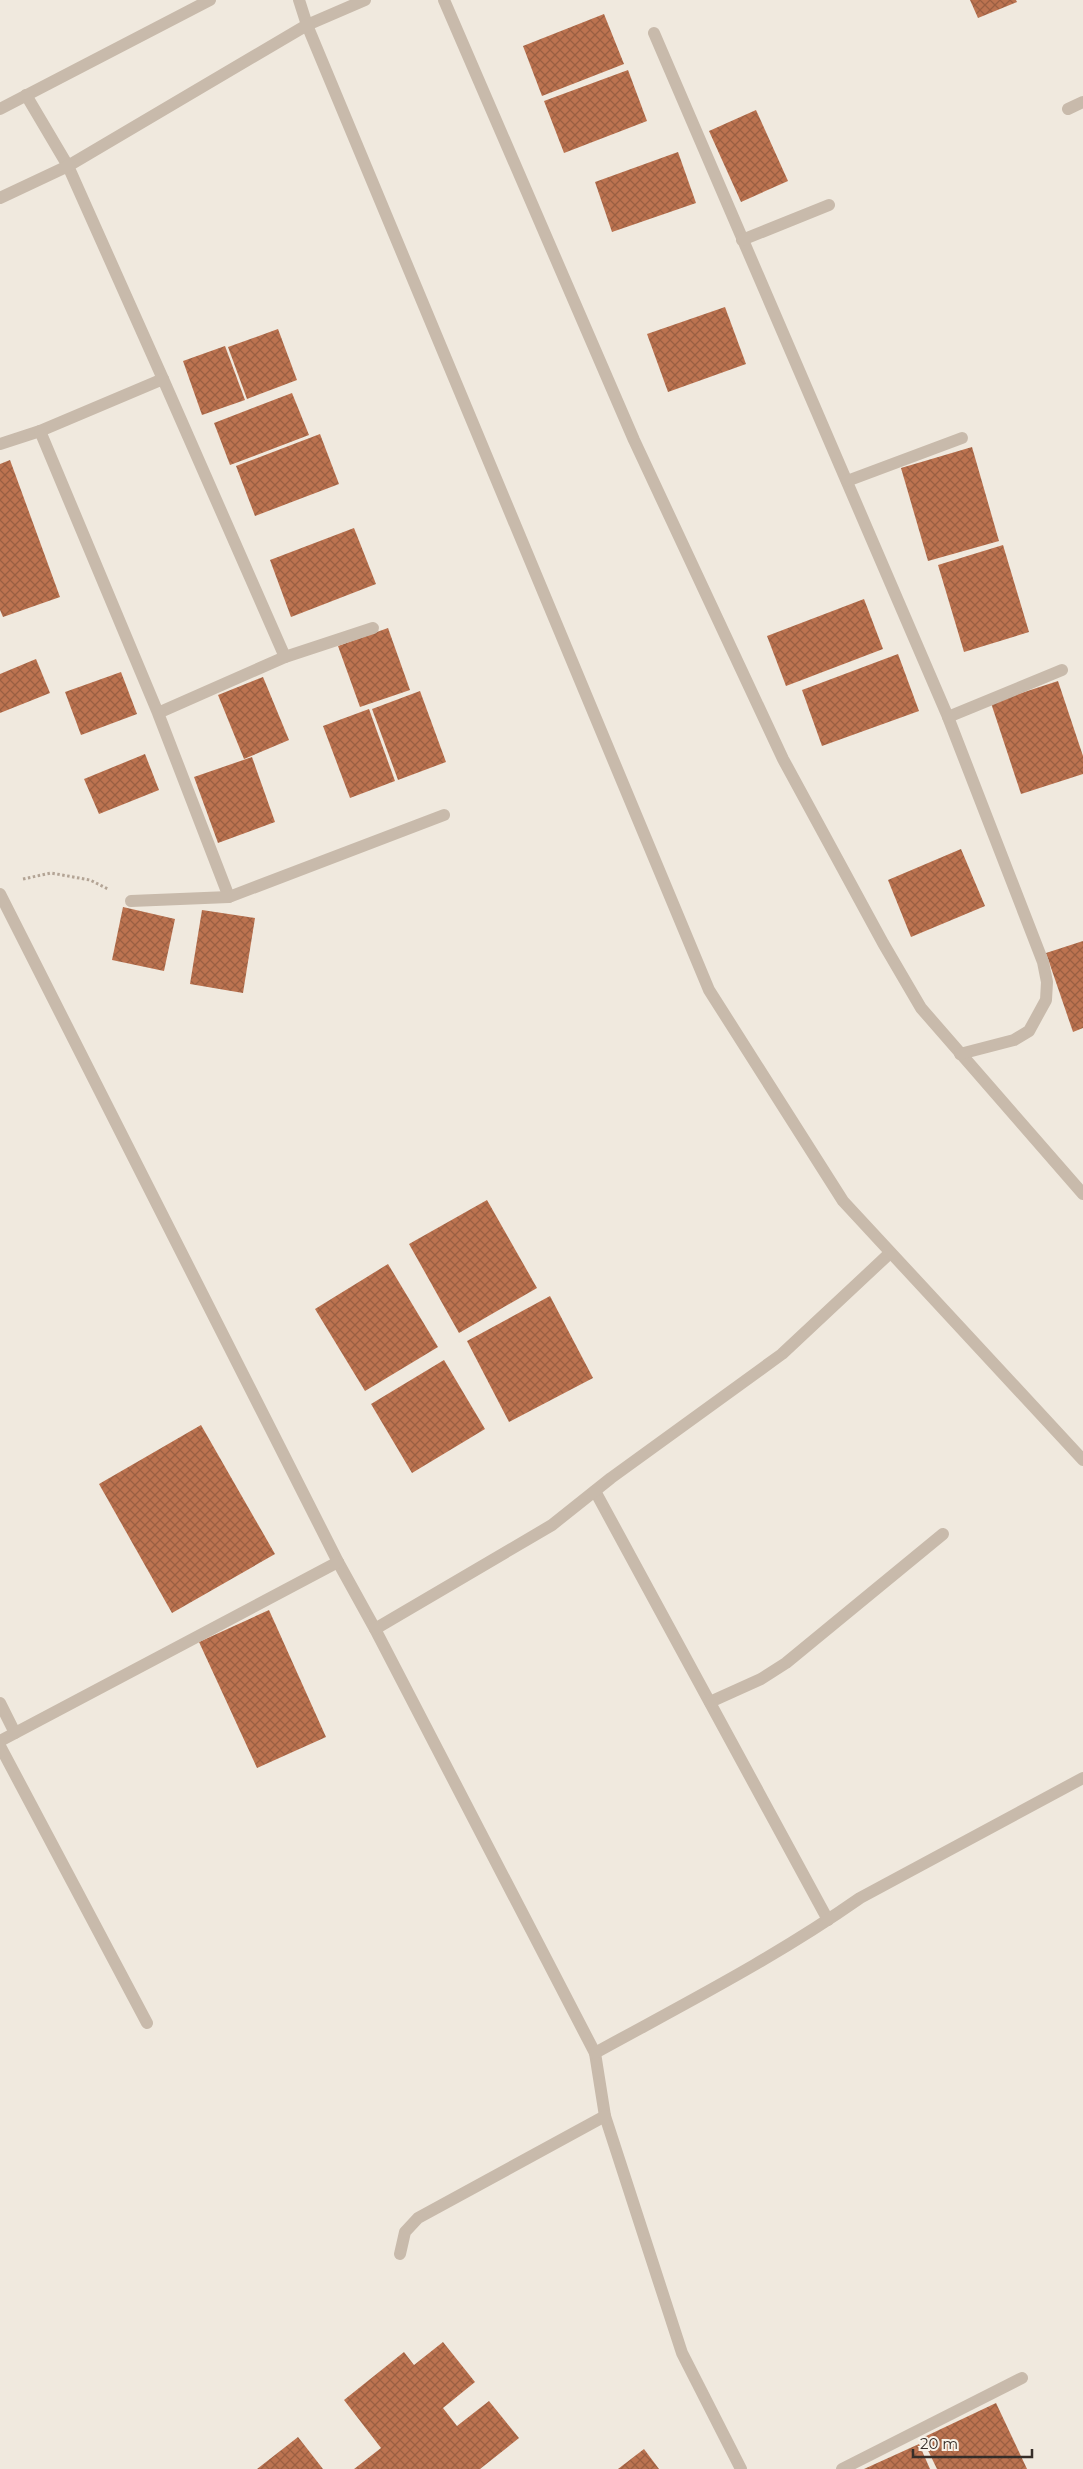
<svg xmlns="http://www.w3.org/2000/svg" width="1083" height="2469" viewBox="0 0 1083 2469" font-family="Montserrat,sans-serif">
  <style>
    .building { fill: url(#building-cross-hatch) }
    .lines { fill: none; stroke-linecap: round; stroke-linejoin: round }
    .path { stroke: #b3a495; stroke-width: 3; stroke-dasharray: 2.5 2.5; stroke-linecap: butt }
    .minor { stroke: #c8baab; stroke-width: 12 }
    .tertiary { stroke: #c8baab; stroke-width: 12 }
  </style>
  <defs>
    <pattern id="building-cross-hatch" width="8" height="8" patternUnits="userSpaceOnUse" patternTransform="scale(1.25)"><rect width="8" height="8" fill="#bc7350"/><path d="M0 0l8 8M0 8l8-8" fill="none" stroke="#9a5f42"/></pattern>
  </defs>
  <rect width="100%" height="100%" fill="#f0e9de"/>
  <g class="building">
    <path d="M970,0H1016L1017,2L978,18Z"/>
    <path d="M604,14L624,64L542,96L523,46Z"/>
    <path d="M628,70L647,121L564,153L544,101Z"/>
    <path d="M756,110L788,181L741,202L709,131Z"/>
    <path d="M678,152L696,203L612,232L595,182Z"/>
    <path d="M725,307L746,364L668,392L647,334Z"/>
    <path d="M278,329L297,380L247,399L228,347Z"/>
    <path d="M225,346L245,400L202,415L183,361Z"/>
    <path d="M292,393L309,435L230,465L214,423Z"/>
    <path d="M320,434L339,484L255,516L236,466Z"/>
    <path d="M972,447L999,541L928,561L901,468Z"/>
    <path d="M10,460L60,597L3,617L0,610V464Z"/>
    <path d="M354,528L376,584L291,617L270,560Z"/>
    <path d="M1003,545L1029,632L964,652L938,565Z"/>
    <path d="M864,599L883,649L786,686L767,636Z"/>
    <path d="M388,628L410,690L360,707L338,646Z"/>
    <path d="M898,654L919,711L822,746L802,690Z"/>
    <path d="M36,659L50,693L0,713V674Z"/>
    <path d="M121,672L137,714L81,735L65,692Z"/>
    <path d="M263,677L289,740L244,759L218,695Z"/>
    <path d="M1058,681L1083,756V774L1021,794L991,703Z"/>
    <path d="M420,691L446,762L398,780L372,709Z"/>
    <path d="M369,709L395,781L350,798L323,726Z"/>
    <path d="M145,754L159,790L99,814L84,779Z"/>
    <path d="M252,757L275,822L218,843L194,777Z"/>
    <path d="M961,849L985,906L911,937L888,880Z"/>
    <path d="M123,907L175,919L164,971L112,960Z"/>
    <path d="M202,910L255,918L243,993L190,984Z"/>
    <path d="M1083,941V1028L1073,1032L1046,953Z"/>
    <path d="M487,1200L537,1288L459,1333L409,1244Z"/>
    <path d="M388,1264L438,1347L365,1391L315,1309Z"/>
    <path d="M550,1296L593,1378L509,1422L467,1341Z"/>
    <path d="M444,1360L485,1429L412,1473L371,1404Z"/>
    <path d="M201,1425L275,1554L172,1613L99,1484Z"/>
    <path d="M269,1610L326,1737L257,1768L199,1642Z"/>
    <path d="M443,2342L475,2382L443,2408L457,2426L489,2401L519,2438L480,2469H354L381,2448L344,2400L404,2352L414,2365Z"/>
    <path d="M996,2403L1027,2469H937L922,2438Z"/>
    <path d="M298,2437L323,2469H257Z"/>
    <path d="M919,2444L930,2469H864Z"/>
    <path d="M644,2449L659,2469H618Z"/>
  </g>
  <g class="lines">
    <path class="path" d="M23,879L51,873L90,880L108,889"/>
    <g class="minor">
      <path d="M444,0L634,440L783,759L883,943L921,1008L1083,1194"/>
      <path d="M654,33L948,717L1043,962L1047,982L1046,1000L1029,1031L1014,1040L960,1054"/>
      <path d="M26,95L68,166L163,379"/>
      <path d="M1068,109L1083,102"/>
      <path d="M742,240L829,205"/>
      <path d="M0,444L40,431"/>
      <path d="M847,481L962,438"/>
      <path d="M285,657L373,628"/>
      <path d="M158,713L285,657L163,379L40,431L158,713L229,897"/>
      <path d="M948,717L1062,670"/>
      <path d="M0,894L338,1562L375,1629L595,2053L605,2116L682,2353L741,2469"/>
      <path d="M131,901L229,897L444,815"/>
      <path d="M595,1491L828,1920"/>
      <path d="M375,1629L552,1525L611,1478L782,1354L890,1253"/>
      <path d="M710,1702L761,1679L786,1663L943,1534"/>
      <path d="M0,1703L15,1733"/>
      <path d="M0,1741L338,1562"/>
      <path d="M0,1746L147,2023"/>
      <path d="M595,2053C684,2004 776,1957 860,1898L1083,1778"/>
      <path d="M400,2254L405,2232L418,2218L605,2116"/>
      <path d="M842,2469L1022,2378"/>
    </g>
    <g class="tertiary">
      <path d="M299,0L307,25L709,990L843,1201L1083,1460"/>
      <path d="M0,109L210,0"/>
      <path d="M0,198L68,166L307,25L365,0"/>
    </g>
  </g>
  <path d="M913 2449v8h119v-8" fill="none" stroke="#362e29" stroke-width="2.5"/>
  <text x="920" y="2449" font-size="15" fill="#362e29" stroke="#f8f3ea" stroke-width="4" paint-order="stroke">20 m</text>
</svg>
